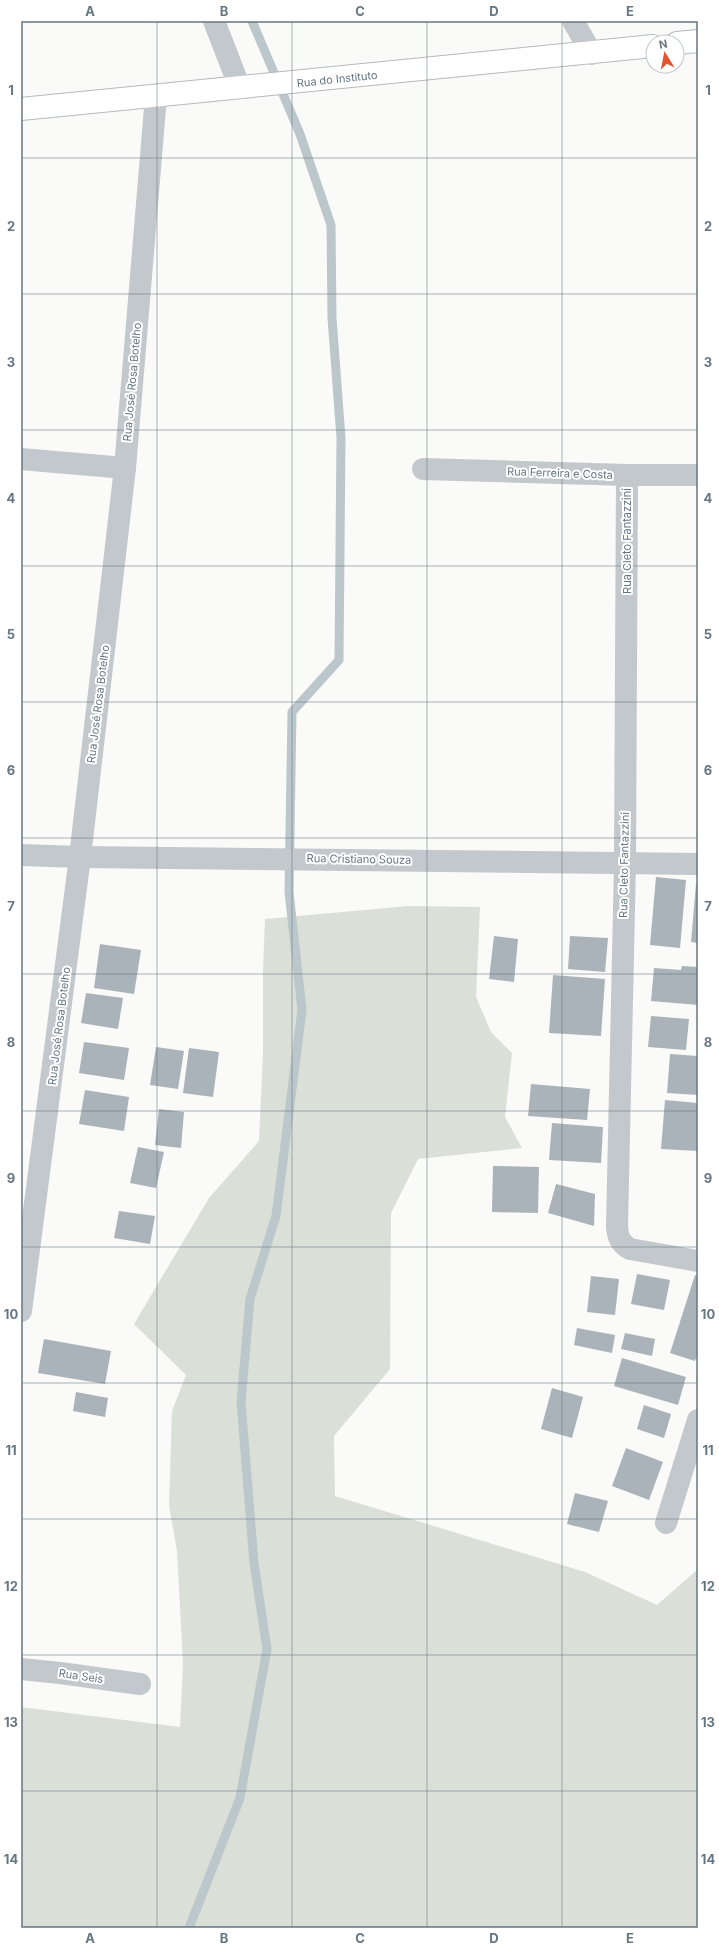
<svg xmlns="http://www.w3.org/2000/svg" width="719" height="1949" viewBox="0 0 719 1949" font-family="Inter,sans-serif">
  <style>
    .green { fill: #dadfd7 }
    .lines { fill: none; stroke-linecap: round; stroke-linejoin: round }
    .stream { stroke: #bbc7cb; stroke-width: 9 }
    .building { fill: #aab3b9 }
    .secondary-casing { stroke: #b3babf; stroke-width: 24 }
    .street { stroke: #c3c8cc; stroke-width: 22 }
    .secondary { stroke: #fff; stroke-width: 22 }
    .grid { fill: none; stroke: #657683; stroke-width: 1; stroke-opacity: 0.55 }
    .labels { text-anchor: middle; stroke-width: 4; stroke-linejoin: round; paint-order: stroke }
    .street-label { font-size: 11px; fill: #657683; stroke: #fff }
    .neatline { fill: none; stroke: #657683; stroke-width: 1.5 }
    .grid-label { font-size: 13px; text-anchor: middle; font-weight: bold; fill: #657683 }
  </style>
  <rect width="100%" height="100%" fill="#fafaf8"/>
  <path class="green" d="M408,906L480,907L476,997L491,1032L512,1053L505,1117L522,1148L418,1159L391,1213L390,1369L334,1436L335,1496L585,1572L657,1605L698,1569V1928H21V1707L180,1727L183,1663L177,1551L169,1505L172,1411L186,1375L134,1324L209,1198L259,1141L263,1053V971L265,919Z"/>
  <g class="lines">
    <path class="stream" d="M189,1928L240,1798L267,1649L254,1563L241,1402L250,1299L276,1216L302,1010L289,892L292,712L339,660L341,438L332,318L331,225L300,134L252,21"/>
  </g>
  <g class="building">
    <path d="M656,877L686,880L680,948L650,945Z"/>
    <path d="M696,884H698V943L691,942Z"/>
    <path d="M494,936L518,939L514,982L489,979Z"/>
    <path d="M570,936L608,938L605,972L568,969Z"/>
    <path d="M100,944L141,950L134,994L94,988Z"/>
    <path d="M682,966L698,967V1005L651,1001L654,968L681,970Z"/>
    <path d="M553,975L605,979L601,1036L549,1033Z"/>
    <path d="M86,993L123,998L118,1029L81,1023Z"/>
    <path d="M651,1016L689,1019L686,1050L648,1047Z"/>
    <path d="M84,1042L129,1048L124,1080L79,1073Z"/>
    <path d="M156,1047L184,1051L178,1089L150,1085Z"/>
    <path d="M189,1048L219,1052L213,1097L183,1093Z"/>
    <path d="M670,1054L698,1056V1095L667,1093Z"/>
    <path d="M531,1084L590,1089L587,1120L528,1116Z"/>
    <path d="M85,1090L129,1097L124,1131L79,1124Z"/>
    <path d="M665,1100L698,1103V1151L661,1149Z"/>
    <path d="M159,1109L184,1112L181,1148L155,1145Z"/>
    <path d="M552,1123L603,1127L601,1163L549,1160Z"/>
    <path d="M138,1147L164,1152L156,1188L130,1183Z"/>
    <path d="M493,1166L539,1167L538,1213L492,1212Z"/>
    <path d="M556,1184L595,1194L594,1226L548,1213Z"/>
    <path d="M119,1211L155,1216L150,1244L114,1238Z"/>
    <path d="M637,1274L670,1280L664,1310L631,1304Z"/>
    <path d="M695,1275L698,1276V1353L695,1361L670,1353Z"/>
    <path d="M591,1276L619,1279L615,1315L587,1312Z"/>
    <path d="M577,1328L615,1335L612,1353L574,1345Z"/>
    <path d="M625,1333L655,1339L652,1356L621,1349Z"/>
    <path d="M44,1339L111,1351L105,1384L38,1373Z"/>
    <path d="M622,1358L686,1377L678,1405L614,1386Z"/>
    <path d="M552,1388L583,1397L572,1438L541,1429Z"/>
    <path d="M76,1392L108,1398L105,1417L73,1411Z"/>
    <path d="M644,1405L671,1414L664,1438L637,1429Z"/>
    <path d="M626,1448L663,1462L649,1500L612,1486Z"/>
    <path d="M575,1493L608,1501L599,1532L567,1524Z"/>
  </g>
  <g class="lines">
    <defs>
      <g id="secondary">
        <path d="M677,43L698,41"/>
        <path d="M21,109L653,46"/>
      </g>
    </defs>
    <use href="#secondary" class="secondary-casing"/>
    <g class="street">
      <path d="M214,21L240,88"/>
      <path d="M573,21L592,54"/>
      <path d="M21,459L125,468"/>
      <path d="M423,469L627,475H698"/>
      <path d="M627,475L625,864L617,1227C618,1238 621,1244 630,1249L698,1261"/>
      <path d="M21,855L80,857L698,864"/>
      <path d="M21,1311L80,857L125,468L156,96"/>
      <path d="M666,1523L698,1420"/>
      <path d="M21,1669L60,1673L140,1684"/>
    </g>
    <use href="#secondary" class="secondary"/>
  </g>
  <path class="grid" d="M157,21V1928M292,21V1928M427,21V1928M562,21V1928M21,158H698M21,294H698M21,430H698M21,566H698M21,702H698M21,838H698M21,974H698M21,1111H698M21,1247H698M21,1383H698M21,1519H698M21,1655H698M21,1791H698"/>
  <g class="labels">
    <g class="street-label">
      <text transform="translate(337 79) rotate(-6)" y="4">Rua do Instituto</text>
      <text transform="translate(132 382) rotate(-85)" y="4">Rua José Rosa Botelho</text>
      <text transform="translate(560 473) rotate(2)" y="4">Rua Ferreira e Costa</text>
      <text transform="translate(627 541) rotate(-90)" y="4">Rua Cleto Fantazzini</text>
      <text transform="translate(98 704) rotate(-83)" y="4">Rua José Rosa Botelho</text>
      <text transform="translate(359 859) rotate(1)" y="4">Rua Cristiano Souza</text>
      <text transform="translate(624 865) rotate(-89)" y="4">Rua Cleto Fantazzini</text>
      <text transform="translate(59 1026) rotate(-83)" y="4">Rua José Rosa Botelho</text>
      <text transform="translate(81 1676) rotate(8)" y="4">Rua Seis</text>
    </g>
  </g>
  <rect width="719" height="1949" fill="none" stroke="#ffffff" stroke-width="44"/>
  <g transform="translate(665 54) rotate(350)"><circle r="19" fill="#ffffff" stroke="#c1c8cd"/>
  <path d="M0-3L7 15L0 10L-7 15Z" fill="#e4572e"/>
  <text y="-6" font-size="11" font-weight="bold" text-anchor="middle" fill="#657683">N</text>
  </g>
  <rect x="22" y="22" width="675" height="1905" class="neatline"/>
  <g class="grid-label">
    <text x="90" y="16">A</text>
    <text x="224" y="16">B</text>
    <text x="360" y="16">C</text>
    <text x="494" y="16">D</text>
    <text x="630" y="16">E</text>
    <text x="11" y="95">1</text>
    <text x="708" y="95">1</text>
    <text x="11" y="231">2</text>
    <text x="708" y="231">2</text>
    <text x="11" y="367">3</text>
    <text x="708" y="367">3</text>
    <text x="11" y="503">4</text>
    <text x="708" y="503">4</text>
    <text x="11" y="639">5</text>
    <text x="708" y="639">5</text>
    <text x="11" y="775">6</text>
    <text x="708" y="775">6</text>
    <text x="11" y="911">7</text>
    <text x="708" y="911">7</text>
    <text x="11" y="1047">8</text>
    <text x="708" y="1047">8</text>
    <text x="11" y="1183">9</text>
    <text x="708" y="1183">9</text>
    <text x="11" y="1319">10</text>
    <text x="708" y="1319">10</text>
    <text x="11" y="1455">11</text>
    <text x="708" y="1455">11</text>
    <text x="11" y="1591">12</text>
    <text x="708" y="1591">12</text>
    <text x="11" y="1727">13</text>
    <text x="708" y="1727">13</text>
    <text x="11" y="1864">14</text>
    <text x="708" y="1864">14</text>
    <text x="90" y="1943">A</text>
    <text x="224" y="1943">B</text>
    <text x="360" y="1943">C</text>
    <text x="494" y="1943">D</text>
    <text x="630" y="1943">E</text>
  </g>
</svg>
